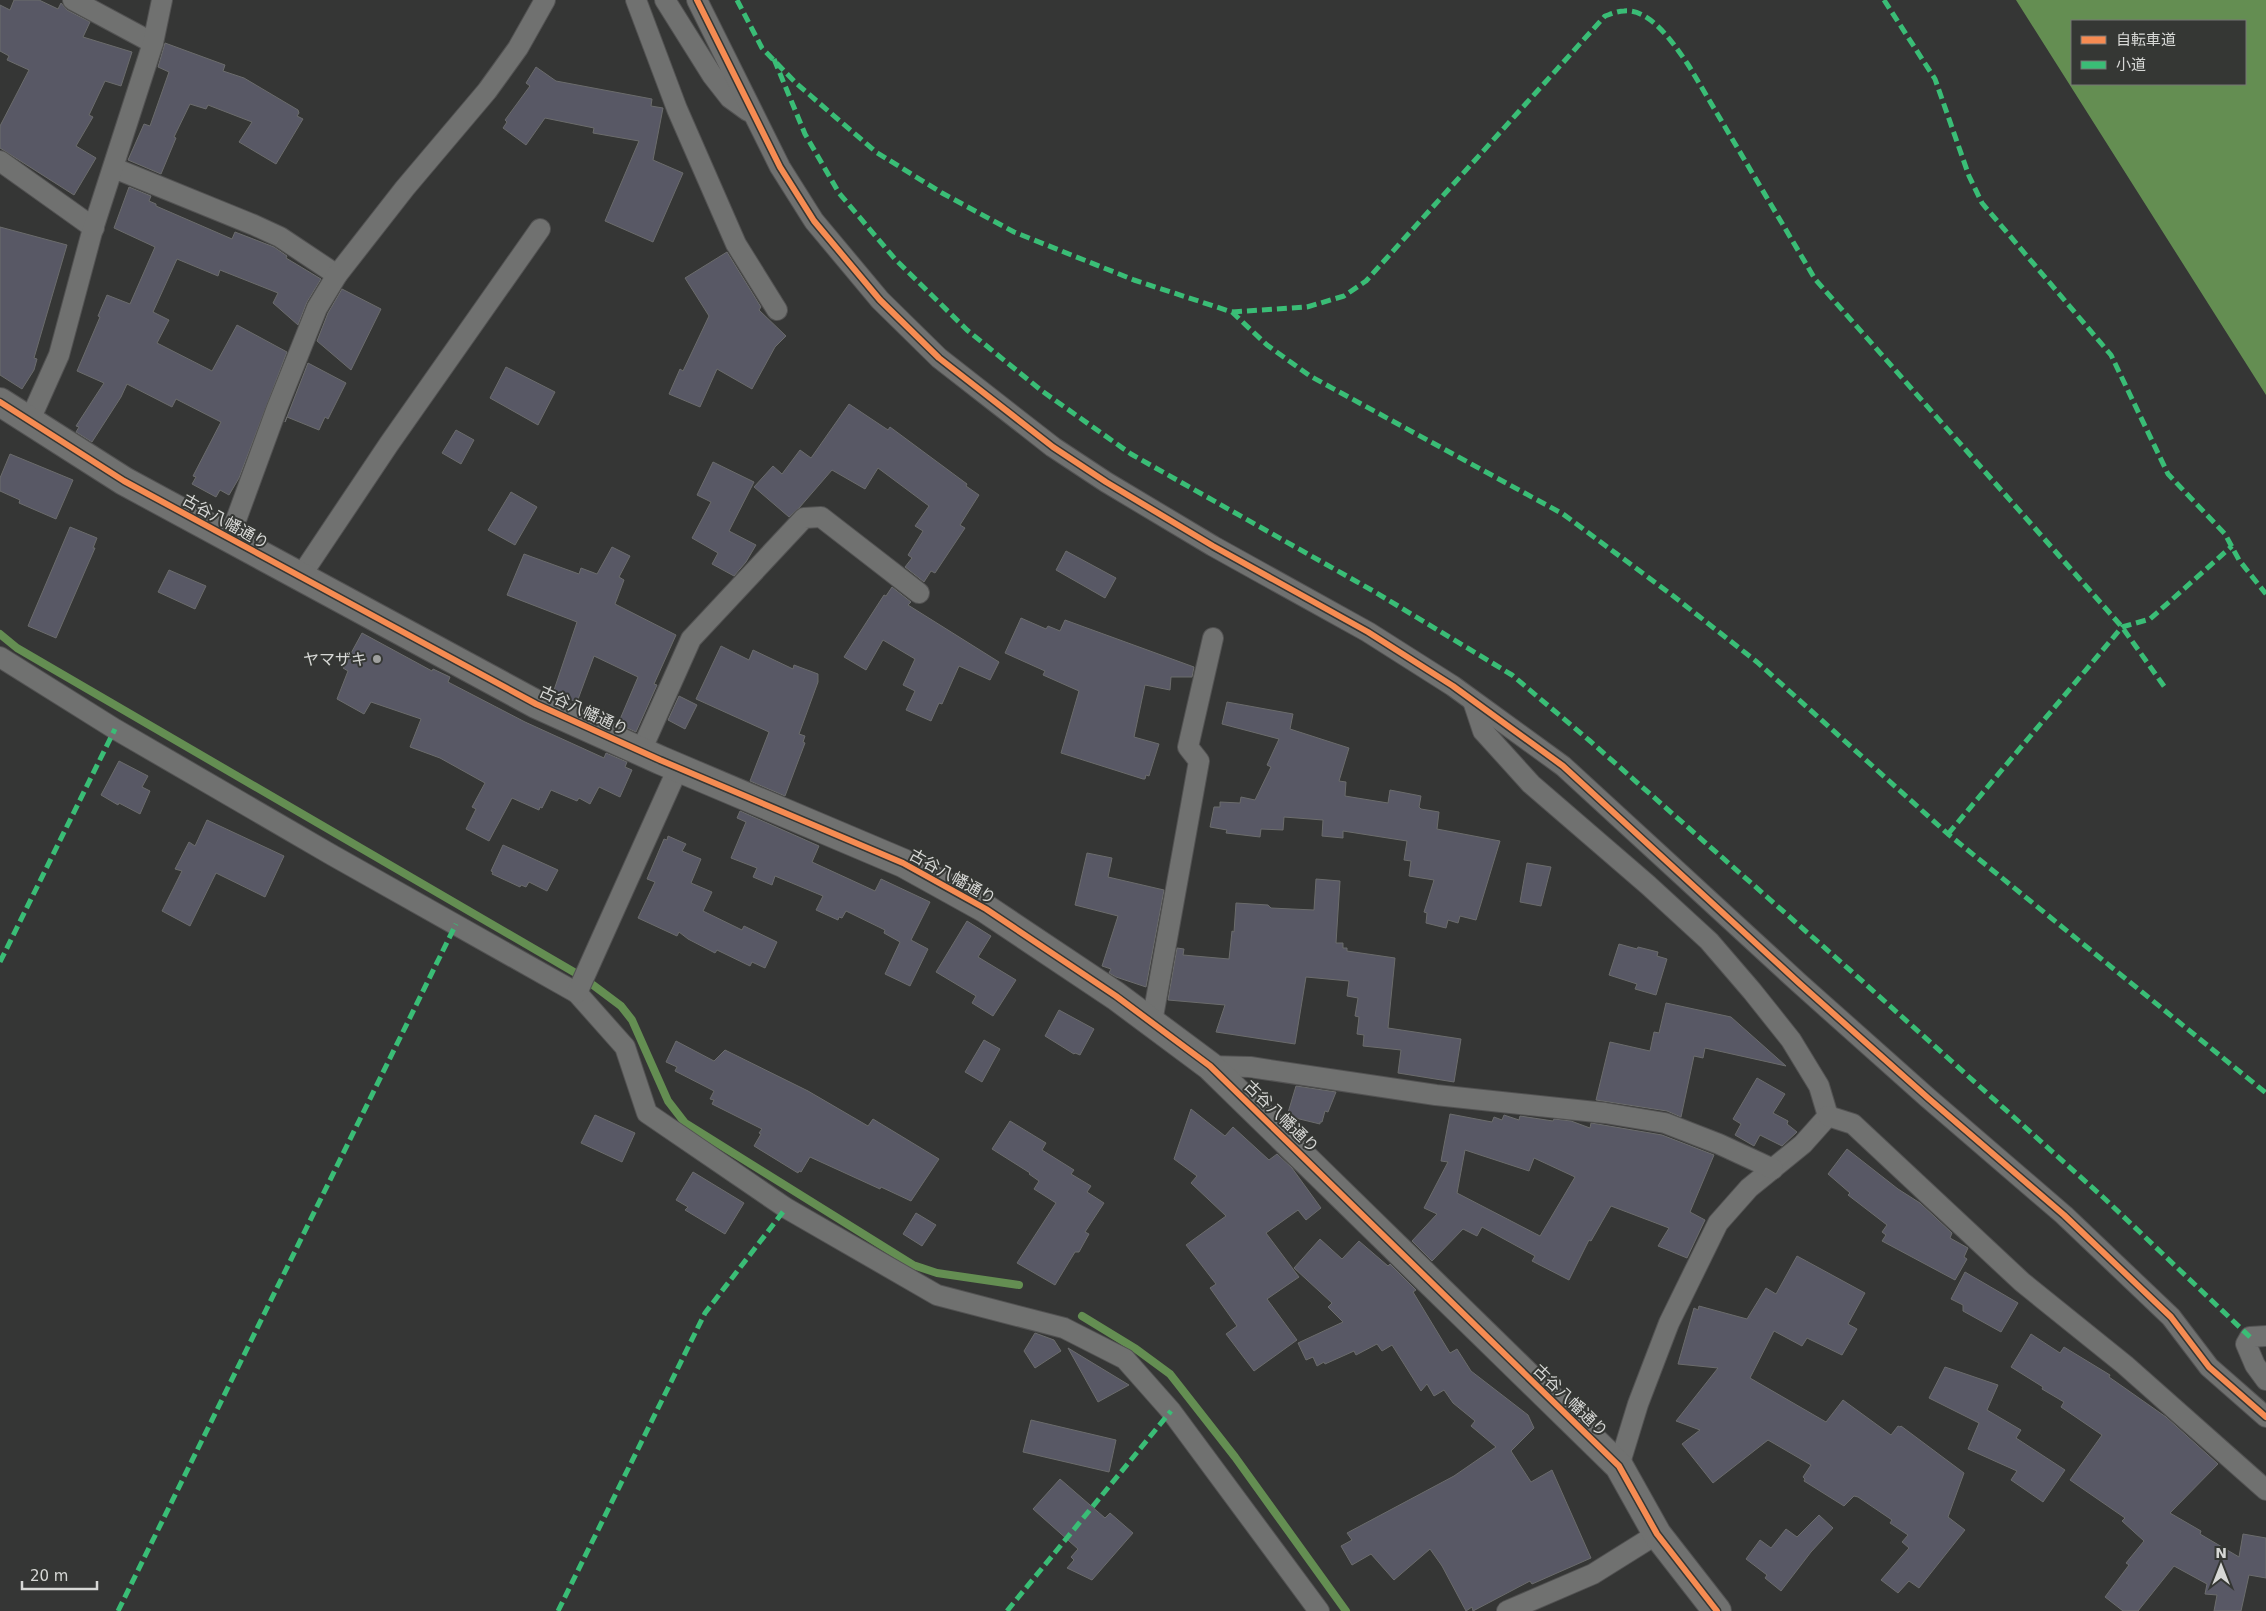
<svg xmlns="http://www.w3.org/2000/svg" width="2266" height="1611" viewBox="0 0 2266 1611" font-family="'DejaVu Sans','Noto Sans JP',sans-serif">
  <style>
    .water { fill: #648e52; fill-rule: evenodd }
    .lines { fill: none; stroke-linecap: round; stroke-linejoin: round }
    .stream { stroke: #648e52; stroke-width: 8 }
    .building { fill: #585865; stroke: #6b6c6c; fill-rule: evenodd }
    .street-casing { stroke: #525252; stroke-width: 22 }
    .secondary-casing { stroke: #525252; stroke-width: 30 }
    .street { stroke: #707170; stroke-width: 20 }
    .secondary { stroke: #707170; stroke-width: 28 }
    .quiet { stroke: #3abd76; stroke-width: 5; stroke-dasharray: 10 5; stroke-linecap: butt }
    .cycleway-casing { stroke: #353734; stroke-width: 9 }
    .cycleway { stroke: #f68b52; stroke-width: 6 }
    .poi-dot { fill: #9e9f9e; stroke: #353734; stroke-width: 2 }
    .labels { text-anchor: middle; stroke-width: 4; stroke-linejoin: round; paint-order: stroke }
    .street-label { font-size: 16px; fill: #d7d8d6; stroke: #353734 }
    .poi-label { font-size: 16px; fill: #d7d8d6; stroke: #353734; text-anchor: end }
  </style>
  <rect width="100%" height="100%" fill="#353635"/>
  <path class="water" d="M2016,0H2266V395ZM2072,21H2245V84H2072Z"/>
  <g class="lines">
    <g class="stream">
      <path d="M0,634L17,648L579,975"/>
      <path d="M593,985L621,1006L632,1020L668,1101L685,1123L913,1265L937,1273L1019,1285"/>
      <path d="M1082,1316L1136,1349L1170,1374L1235,1457L1346,1611"/>
    </g>
  </g>
  <g class="building">
    <path d="M14,0H39L58,9L61,3L67,10L90,22L83,37L132,52L121,86L105,81L89,115L93,117L76,146L96,158L74,195L0,148V126L29,70L7,60L9,56L0,51V5L10,10Z"/>
    <path d="M165,43L225,65L223,71L244,78L298,110L299,113L297,116L303,119L276,164L239,142L252,122L208,105L206,109L190,104L174,137L176,138L161,174L128,160L144,124L150,126L169,72L158,67Z"/>
    <path d="M536,67L556,81L652,99L651,106L663,108L653,160L683,173L653,242L605,221L639,141L593,133L594,128L545,118L526,145L503,128L507,122L505,120L530,86L526,83Z"/>
    <path d="M129,187L151,196L149,201L156,204V206L232,239L235,232L274,247L287,256L286,258L321,279L307,302L298,325L273,303L278,293L220,270L218,276L177,259L153,312L169,320L157,343L212,371L237,325L287,352L239,478L229,495L220,490L216,497L192,484L196,477L193,476L221,422L176,399L172,407L127,384L121,397L92,442L76,432L79,427L76,426L104,383L77,371L100,317L98,316L107,295L130,304L155,247L114,228Z"/>
    <path d="M0,227L67,245L34,358L37,359L34,370L22,389L0,375Z"/>
    <path d="M727,252L761,307L759,310L786,336L775,347L752,389L717,369L700,407L669,394L680,369L683,371L709,316L685,278Z"/>
    <path d="M342,289L381,309L351,370L317,341L328,313Z"/>
    <path d="M308,363L346,383L328,419L325,417L319,430L287,417L285,422Z"/>
    <path d="M506,367L555,392L538,425L490,398Z"/>
    <path d="M849,404L888,430L890,427L967,484L966,486L979,495L960,525L965,528L935,573L931,571L924,582L905,567L912,558L908,555L923,531L915,526L929,506L878,468L865,489L832,470L799,508L789,517L754,487L773,466L782,474L800,450L811,458Z"/>
    <path d="M456,430L474,440L461,464L442,453Z"/>
    <path d="M10,454L73,480L56,519L19,503L20,500L0,491V478Z"/>
    <path d="M713,462L754,482L729,531L756,545L746,562L734,576L712,564L718,553L692,538L711,502L697,495Z"/>
    <path d="M511,492L537,507L515,545L488,530Z"/>
    <path d="M70,527L97,538L93,548H95L56,638L28,626Z"/>
    <path d="M612,547L630,556L619,577L624,580L615,604L676,635L654,684L657,685L636,732L618,724L638,677L594,656L577,702L553,693L577,622L507,595L524,554L579,574L581,568L597,574Z"/>
    <path d="M1066,551L1116,578L1105,598L1056,570Z"/>
    <path d="M169,570L206,586L195,609L158,592Z"/>
    <path d="M892,587L911,602L908,605L999,662L990,680L959,666L942,704L939,703L931,721L906,710L915,691L903,685L915,659L883,640L866,670L844,657L884,595L886,596Z"/>
    <path d="M1021,618L1046,629L1048,626L1060,631L1065,620L1194,667L1192,677H1171L1170,690L1145,685L1134,737L1159,744L1149,776L1146,775L1145,779H1143L1061,753L1079,691L1043,675L1045,671L1005,653Z"/>
    <path d="M362,633L432,671L433,669L450,677L448,682L525,722L604,758L606,753L627,762L625,767L632,770L620,797L599,787L590,804L579,798L577,801L551,790L542,808L540,807L539,810L512,798L489,841L466,829L476,809L472,807L485,783L440,758L410,747L421,719L371,702L364,714L337,699L348,671L343,668Z"/>
    <path d="M721,646L749,660L753,650L793,669L794,665L818,674V682L799,734L805,736L803,742L805,743L785,796L750,781L769,732L696,699Z"/>
    <path d="M679,696L697,705L685,729L668,720Z"/>
    <path d="M1227,702L1293,714L1290,729L1349,748L1339,781L1346,782L1345,796L1388,803L1390,790L1421,796L1419,807L1421,809L1439,812L1437,829L1500,841L1476,920L1460,916L1458,923L1448,920L1446,928L1426,923L1427,913L1424,912L1434,880L1409,876L1411,861L1404,860L1407,841L1343,831V838L1322,836L1323,820L1284,817L1283,830L1261,829L1260,837L1226,833L1227,830L1210,827L1214,807H1220V802L1240,803L1241,797L1255,800L1271,767L1267,765L1279,739L1222,724Z"/>
    <path d="M119,761L148,776L142,787L150,791L140,814L119,803L118,805L101,795Z"/>
    <path d="M740,811L819,846L812,862L875,891L881,879L930,902L911,940L928,949L910,986L885,974L900,942L884,933L885,930L846,911L842,918L839,917L838,920L816,910L823,896L775,876L772,885L753,877L757,868L731,858L746,822L737,818Z"/>
    <path d="M207,820L284,856L265,897L216,873L190,926L162,911L182,871L175,869L189,842L195,846Z"/>
    <path d="M668,836L686,844L682,851L701,859L691,883L712,892L703,911L742,930L744,926L777,942L765,968L752,962L750,966L717,950L715,953L688,939L679,932L677,936L638,918L655,882L647,879L664,839L667,840Z"/>
    <path d="M503,845L558,870L547,891L529,882L526,887L521,885L520,887L492,874L493,872L491,871Z"/>
    <path d="M1087,853L1112,858L1108,877L1164,890L1146,987L1116,977L1109,973L1111,969L1102,966L1118,916L1075,905Z"/>
    <path d="M1527,863L1551,867L1541,906L1520,902Z"/>
    <path d="M1316,879L1340,881L1336,943H1343V948H1347V951L1395,958L1388,1028L1461,1039L1454,1082L1398,1073L1401,1050L1363,1046L1364,1035L1357,1034L1359,1017L1355,1016L1358,998L1347,996L1349,981L1306,977L1295,1044L1216,1032L1225,1005L1168,1000L1177,948L1184,949L1183,955L1229,959L1232,931L1234,932L1236,903L1268,905L1271,908L1314,910Z"/>
    <path d="M967,921L991,936L978,957L1016,980L993,1016L972,1003L976,996L936,972Z"/>
    <path d="M1619,944L1637,949L1638,947L1658,952L1657,956L1667,959L1656,995L1635,989L1637,984L1609,975Z"/>
    <path d="M1666,1003L1731,1017L1786,1066L1705,1048L1703,1058L1694,1056L1681,1117L1667,1111L1596,1100L1610,1042L1650,1051L1654,1032L1659,1033Z"/>
    <path d="M1059,1010L1094,1029L1080,1055L1075,1053L1074,1054L1045,1036Z"/>
    <path d="M984,1040L1000,1049L982,1082L965,1072Z"/>
    <path d="M676,1041L714,1061L725,1050L808,1091L868,1126L873,1119L939,1159L911,1201L881,1187L880,1189L810,1157L801,1172L799,1171L798,1173L754,1146L761,1134L759,1133L762,1129L712,1104L714,1100L710,1099L714,1091L675,1071L677,1067L666,1062Z"/>
    <path d="M1757,1078L1785,1094L1773,1113L1788,1121L1787,1124L1797,1132L1782,1146L1760,1135L1754,1146L1735,1135L1741,1124L1733,1119Z"/>
    <path d="M1296,1086L1336,1092L1328,1112L1325,1111L1322,1122H1320V1124L1287,1116Z"/>
    <path d="M1191,1109L1225,1136L1233,1127L1269,1160L1277,1154L1292,1168L1321,1208L1306,1220L1298,1210L1266,1233L1299,1277L1267,1299L1297,1340L1254,1371L1226,1334L1237,1326L1210,1288L1216,1284L1186,1245L1226,1216L1191,1183L1197,1176L1174,1159Z"/>
    <path d="M1450,1114L1492,1122L1494,1117L1502,1120L1504,1115L1519,1120L1520,1116L1553,1121L1554,1119L1571,1121L1590,1128L1591,1123L1603,1125L1662,1135L1714,1155L1690,1212L1705,1220L1687,1258L1658,1246L1669,1228L1611,1206L1591,1241L1589,1240L1569,1280L1532,1261L1535,1256L1482,1227L1477,1236L1463,1229L1432,1261L1412,1241L1437,1214L1424,1208L1448,1162L1441,1161ZM1465,1150L1529,1171L1534,1158L1575,1177L1540,1236L1457,1193Z"/>
    <path d="M595,1115L635,1133L622,1162L581,1143Z"/>
    <path d="M1010,1121L1046,1143L1042,1150L1074,1170L1071,1174L1091,1186L1087,1192L1104,1203L1085,1232L1089,1234L1079,1252H1075L1055,1285L1017,1263L1056,1203L1034,1189L1039,1181L1029,1174L1030,1173L992,1149Z"/>
    <path d="M1847,1149L1898,1189L1920,1203L1952,1233L1950,1238L1968,1248L1964,1257L1967,1259L1955,1280L1882,1241L1886,1235L1882,1232L1887,1225L1848,1195L1850,1193L1828,1174Z"/>
    <path d="M693,1172L744,1203L725,1234L685,1210L688,1207L676,1200Z"/>
    <path d="M916,1213L936,1225L922,1246L903,1234Z"/>
    <path d="M1320,1239L1342,1259L1359,1241L1388,1266L1390,1264L1416,1290L1413,1292L1450,1353L1457,1349L1471,1371L1528,1415L1534,1428L1511,1451L1531,1482L1552,1470L1591,1558L1532,1584L1530,1581L1473,1611L1472,1607L1466,1611L1442,1566L1430,1549L1394,1580L1371,1554L1352,1565L1341,1546L1352,1540L1347,1533L1454,1476L1496,1447L1471,1426L1475,1421L1453,1403L1444,1390L1434,1396L1427,1384L1421,1391L1392,1345L1382,1351L1377,1344L1356,1355L1354,1351L1325,1364L1324,1362L1317,1366L1313,1357L1306,1360L1298,1343L1343,1322L1328,1307L1332,1303L1294,1268Z"/>
    <path d="M1797,1256L1865,1293L1848,1324L1857,1329L1842,1355L1807,1338L1802,1346L1774,1331L1750,1378L1826,1422L1843,1400L1891,1435L1898,1426L1900,1427L1901,1426L1964,1473L1948,1517L1965,1530L1919,1588L1909,1581L1898,1593L1881,1580L1909,1548L1902,1542L1908,1535L1890,1523L1892,1520L1858,1497L1854,1496L1844,1506L1804,1481L1805,1479L1803,1477L1811,1465L1768,1440L1713,1483L1682,1444L1700,1430L1676,1421L1718,1368L1678,1364L1694,1308L1698,1310L1699,1306L1747,1319L1766,1288L1776,1294Z"/>
    <path d="M1965,1272L2018,1303L2001,1332L1963,1311V1305L1951,1299Z"/>
    <path d="M1035,1333L1054,1340L1061,1351L1035,1368L1024,1351Z"/>
    <path d="M2031,1334L2060,1353L2064,1347L2110,1375L2109,1377L2166,1417L2218,1464L2170,1513L2201,1531L2200,1534L2239,1557L2243,1534L2266,1538V1578L2249,1575L2241,1611H2214L2217,1595L2205,1594L2207,1584L2174,1566L2138,1611H2123L2105,1597L2129,1565L2126,1563L2144,1541L2122,1521L2125,1518L2070,1480L2102,1435L2061,1407L2064,1402L2042,1389L2043,1387L2011,1367Z"/>
    <path d="M1068,1348L1129,1385L1098,1402Z"/>
    <path d="M1945,1367L1998,1385L1987,1410L2021,1430L2016,1438L2065,1470L2043,1502L2011,1480L2017,1471L1968,1449L1979,1423L1929,1398Z"/>
    <path d="M1031,1420L1116,1440L1109,1472L1023,1452Z"/>
    <path d="M1060,1479L1105,1518L1110,1513L1133,1533L1092,1580L1067,1568L1074,1560L1071,1557L1078,1549L1033,1509Z"/>
    <path d="M1819,1515L1833,1528L1811,1552L1781,1591L1765,1578L1767,1575L1746,1559L1760,1540L1771,1548L1786,1529L1797,1537Z"/>
  </g>
  <g class="lines">
    <defs>
      <g id="street">
        <path d="M73,0L153,43"/>
        <path d="M636,0L677,109L736,244L777,310"/>
        <path d="M665,0L712,75L730,98L748,111"/>
        <path d="M697,0L780,167L814,221L880,300L939,358L1053,447L1106,482L1213,546L1368,632L1453,686L1563,766L1799,983L1928,1098L2064,1215L2171,1317L2209,1367L2266,1417"/>
        <path d="M0,161L94,228"/>
        <path d="M114,168L254,225L280,237L337,275"/>
        <path d="M29,422L59,355L92,232L153,43L162,0"/>
        <path d="M229,539L277,408L317,308L337,275L405,188L487,91L518,48L545,0"/>
        <path d="M300,577L389,444L540,229"/>
        <path d="M0,657L115,729L332,855L577,993L625,1047L647,1113L786,1208L937,1295L1064,1328L1125,1359L1171,1411L1319,1611"/>
        <path d="M1473,701L1483,731L1531,784L1648,885L1709,941L1752,991L1791,1040L1819,1086L1828,1116L1803,1144L1749,1188L1718,1223L1669,1323L1638,1404L1619,1466"/>
        <path d="M641,751L691,639L804,518L821,517L919,593"/>
        <path d="M577,993L679,766"/>
        <path d="M1152,1022L1199,761L1188,747L1213,638"/>
        <path d="M1210,1066L1250,1067L1436,1095L1605,1113L1665,1123L1719,1144L1773,1169"/>
        <path d="M1828,1116L1853,1124L2022,1282L2125,1365L2266,1490"/>
        <path d="M2266,1336L2250,1337L2246,1344L2255,1365L2266,1380"/>
        <path d="M1507,1611L1593,1574L1657,1534"/>
      </g>
      <path id="secondary" d="M0,402L124,481L536,704L660,760L903,863L986,909L1116,996L1210,1066L1619,1466L1657,1534L1717,1611"/>
    </defs>
    <use href="#street" class="street-casing"/>
    <use href="#secondary" class="secondary-casing"/>
    <use href="#street" class="street"/>
    <use href="#secondary" class="secondary"/>
    <g class="quiet">
      <path d="M737,0L762,48L797,84L876,152L942,193L1014,232L1134,280L1232,312L1267,345L1310,376L1563,514L1672,595L1757,662L1948,834L2266,1093"/>
      <path d="M1884,0L1935,79L1969,176L1982,203L2111,355L2168,474L2225,534L2239,560L2266,594"/>
      <path d="M774,59L805,134L839,193L895,259L967,330L1042,391L1131,454L1375,592L1512,675L1590,741L1851,971L2105,1199L2250,1337"/>
      <path d="M1232,312L1307,307L1344,296L1366,281L1605,16C1611,14 1618,11 1624,11C1651,8 1676,47 1689,66L1815,279L2122,627L2166,689"/>
      <path d="M1948,834L2122,627L2150,619L2232,546"/>
      <path d="M0,962L115,729"/>
      <path d="M118,1611L456,924"/>
      <path d="M558,1611L705,1313L786,1208"/>
      <path d="M1007,1611L1171,1411"/>
    </g>
    <defs>
      <g id="cycleway">
        <path d="M697,0L780,167L814,221L880,300L939,358L1053,447L1106,482L1213,546L1368,632L1453,686L1563,766L1799,983L1928,1098L2064,1215L2171,1317L2209,1367L2266,1417"/>
        <path d="M0,402L124,481L536,704L660,760L903,863L986,909L1116,996L1210,1066L1619,1466L1657,1534L1717,1611"/>
      </g>
    </defs>
    <use href="#cycleway" class="cycleway-casing"/>
    <use href="#cycleway" class="cycleway"/>
  </g>
  <circle class="poi-dot" cx="377" cy="659" r="5"/>
  <g class="labels">
    <g class="street-label">
      <text transform="translate(226 521) rotate(29)" y="6">古谷八幡通り</text>
      <text transform="translate(584 710) rotate(25)" y="6">古谷八幡通り</text>
      <text transform="translate(953 876) rotate(29)" y="6">古谷八幡通り</text>
      <text transform="translate(1282 1116) rotate(44)" y="6">古谷八幡通り</text>
      <text transform="translate(1571 1400) rotate(44)" y="6">古谷八幡通り</text>
    </g>
    <g class="poi-label">
      <text x="367" y="665">ヤマザキ</text>
    </g>
  </g>
  <rect x="2071" y="20" width="175" height="65" fill="#353734" stroke="#767775"/>
  <rect x="2081" y="36" width="25" height="8" fill="#f68b52" stroke="#767775"/>
  <text x="2116" y="45" font-size="15" fill="#d7d8d6">自転車道</text>
  <rect x="2081" y="61" width="25" height="8" fill="#3abd76" stroke="#767775"/>
  <text x="2116" y="70" font-size="15" fill="#d7d8d6">小道</text>
  <g transform="translate(2221 1566)" stroke="#353734" stroke-width="4" paint-order="stroke">
  <path d="M0-4L9 19L0 12L-9 19Z" fill="#d7d8d6"/>
  <text y="-8" font-size="14" font-weight="bold" text-anchor="middle" fill="#d7d8d6">N</text>
  </g>
  <path d="M22 1581v8h75v-8" fill="none" stroke="#d7d8d6" stroke-width="2.5"/>
  <text x="30" y="1581" font-size="15" fill="#d7d8d6" stroke="#353734" stroke-width="4" paint-order="stroke">20 m</text>
</svg>
